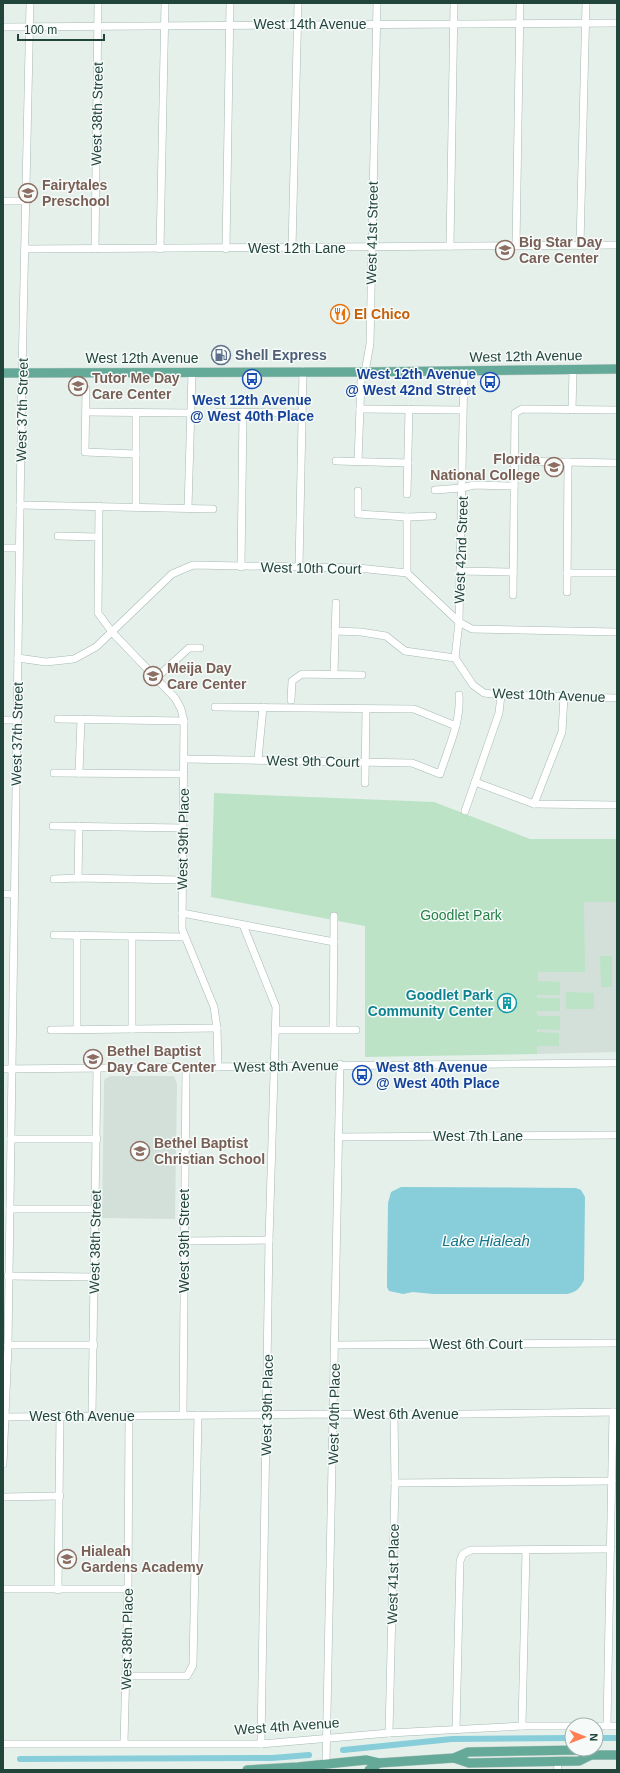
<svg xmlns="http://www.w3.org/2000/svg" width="620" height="1773" viewBox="0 0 620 1773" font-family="Helvetica,sans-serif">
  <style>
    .built { fill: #d3e0da }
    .green { fill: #bce3c6 }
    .water { fill: #88cdda }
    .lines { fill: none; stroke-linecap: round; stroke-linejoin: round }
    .canal { stroke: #88cdda; stroke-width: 6 }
    .minor-casing { stroke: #a6b9b3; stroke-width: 8 }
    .major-casing { stroke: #c1cbc8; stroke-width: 10 }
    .minor { stroke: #fff; stroke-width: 7 }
    .major { stroke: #65aa98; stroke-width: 9 }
    .labels { text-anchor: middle; stroke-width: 3; stroke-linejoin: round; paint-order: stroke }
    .street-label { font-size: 14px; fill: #21443b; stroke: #f6fbf9 }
    .education-label { font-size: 14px; font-weight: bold; fill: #785e54; stroke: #f6fbf9; text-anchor: start }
    .food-label { font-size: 14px; font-weight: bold; fill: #c56008; stroke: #f6fbf9; text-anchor: start }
    .service-label { font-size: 14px; font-weight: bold; fill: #4e5e75; stroke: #f6fbf9; text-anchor: start }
    .transit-label { font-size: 14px; font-weight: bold; fill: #164399; stroke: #f6fbf9; text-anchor: end }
    .park-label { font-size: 14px; fill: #27804a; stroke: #f6fbf9 }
    .culture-label { font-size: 14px; font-weight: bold; fill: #0d838f; stroke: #f6fbf9; text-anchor: end }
    .water-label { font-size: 15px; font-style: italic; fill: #147488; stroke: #f6fbf9 }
  </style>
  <rect width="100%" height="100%" fill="#e5f0eb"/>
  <g class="built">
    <path d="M584,902H617V1052L537,1054L538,972Z"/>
    <path d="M110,1076H174L177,1084L175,1219L102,1218L104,1082L105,1079Z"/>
  </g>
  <g class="green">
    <path d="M214,793L434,802L530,839H617V902H584L585,972H538V983V981L560,982V995H537L538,998H560V1011H537L538,1016H560V1030L537,1029V1032L559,1033V1046H537V1054L365,1057V926L211,897Z"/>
    <path d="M600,956H612V987H601Z"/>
    <path d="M566,992L594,993V1009H566Z"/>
  </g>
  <path class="water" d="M401,1187L576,1188L581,1190L585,1197L584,1280C580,1289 576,1292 567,1294H433L413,1292L403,1294L389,1291L387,1287V1278L388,1203L391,1192Z"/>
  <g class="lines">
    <g class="canal">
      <path d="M596,1738H617"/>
      <path d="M343,1750L452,1739L572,1738"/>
      <path d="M20,1759L272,1758L309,1755"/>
    </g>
    <defs>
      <g id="minor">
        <path d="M3,27L617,23"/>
        <path d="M3,201H27"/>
        <path d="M580,245L586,3"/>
        <path d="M450,246L454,3"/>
        <path d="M516,246L520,3"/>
        <path d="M292,248L298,3"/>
        <path d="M25,249L617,245"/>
        <path d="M95,249L98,3"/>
        <path d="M160,249L165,3"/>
        <path d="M226,249L230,3"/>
        <path d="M86,390L85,452L136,454"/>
        <path d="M360,409L462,410"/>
        <path d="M572,410L573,370"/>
        <path d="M86,412L190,413"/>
        <path d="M219,412L302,413"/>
        <path d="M336,461L408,463"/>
        <path d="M358,461L361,381L365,372L370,344L377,3"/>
        <path d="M514,461L617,463"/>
        <path d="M435,490L462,488L474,485L514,486"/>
        <path d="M358,491V514L407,517L433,516"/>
        <path d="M407,494L409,409"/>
        <path d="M20,505L213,509"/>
        <path d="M99,506L98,613L112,632L175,698L181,709L184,721L182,929L214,1007L217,1028L218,1067"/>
        <path d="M136,507V412"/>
        <path d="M188,508L192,372"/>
        <path d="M407,517V573"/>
        <path d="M58,536L98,537"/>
        <path d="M3,548H19"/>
        <path d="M241,567L243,412"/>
        <path d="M299,567L303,371"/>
        <path d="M460,571L513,572"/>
        <path d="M567,573H617"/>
        <path d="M567,592L568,462"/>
        <path d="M513,595L515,413L522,409L617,410"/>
        <path d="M335,631L361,632L386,636L405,651L455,658L473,685L484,693L501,695L617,698"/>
        <path d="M18,658L46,662L74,659L96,647L172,574L193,565L358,568L407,573L459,622L472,629L617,632"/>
        <path d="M455,658L459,622L464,370"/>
        <path d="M334,674L336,603"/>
        <path d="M156,678L189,648H200"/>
        <path d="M291,700L292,681L302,674L362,675"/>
        <path d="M215,707L414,709L456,726"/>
        <path d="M58,719L184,721"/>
        <path d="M3,720H18"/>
        <path d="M184,759L412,763L440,774C448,748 461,723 459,695"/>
        <path d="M258,759L263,707"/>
        <path d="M54,773L184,774"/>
        <path d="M79,773L81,719"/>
        <path d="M475,782L534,804L617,805"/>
        <path d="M365,783L366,709"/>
        <path d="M534,804L562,732L564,696"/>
        <path d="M465,811L499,713L501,695"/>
        <path d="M53,826L183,828"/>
        <path d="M78,878L79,826"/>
        <path d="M54,879L78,878L181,880"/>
        <path d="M3,894H14"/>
        <path d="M182,913L334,942"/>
        <path d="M243,925L276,1007L269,1240L261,1744"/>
        <path d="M54,935L185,937"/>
        <path d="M77,1029V935"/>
        <path d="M132,1029V937"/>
        <path d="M333,1029L334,916"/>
        <path d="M51,1030L217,1028"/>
        <path d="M276,1030H356"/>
        <path d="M3,1069L617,1063"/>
        <path d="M338,1137L617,1135"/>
        <path d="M11,1139H97"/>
        <path d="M10,1209H96"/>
        <path d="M184,1241L269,1240"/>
        <path d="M8,1276L95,1277"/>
        <path d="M8,1345H94"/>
        <path d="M335,1345L617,1343"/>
        <path d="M92,1415L97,1068"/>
        <path d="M183,1415L186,1067"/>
        <path d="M3,1417L334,1414L394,1415L617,1412"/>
        <path d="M3,1464L8,1345L22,372L30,3"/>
        <path d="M395,1483L612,1481"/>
        <path d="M3,1497L60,1496"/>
        <path d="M3,1589H128"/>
        <path d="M58,1590L60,1415"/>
        <path d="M126,1676H187L193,1665L198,1415"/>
        <path d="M522,1726L526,1550"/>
        <path d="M596,1726H617"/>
        <path d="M607,1726L613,1412"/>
        <path d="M456,1730L460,1561L463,1554L471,1550L611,1549"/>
        <path d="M389,1733L395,1483L394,1415"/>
        <path d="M124,1743L128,1589L129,1415"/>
        <path d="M3,1744H261L389,1733L522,1726H572"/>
        <path d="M557,1761L558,1770"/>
        <path d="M326,1764L340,1064"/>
      </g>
      <g id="major">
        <path d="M3,373L365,372L617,369"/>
        <path d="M454,1758L469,1763L579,1761L591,1755H617"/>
        <path d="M247,1770L298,1767L366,1760L379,1763L454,1758L468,1752L580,1750L591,1755"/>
        <path d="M369,1770L379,1763"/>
      </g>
    </defs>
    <use href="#minor" class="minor-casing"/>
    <use href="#major" class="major-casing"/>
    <use href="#minor" class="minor"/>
    <use href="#major" class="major"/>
  </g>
  <defs>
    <symbol id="school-ring" viewBox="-11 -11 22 22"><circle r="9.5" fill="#f6fbf9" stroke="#8d6e63" stroke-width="1.5"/><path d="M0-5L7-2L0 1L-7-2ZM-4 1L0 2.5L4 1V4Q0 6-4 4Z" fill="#8d6e63"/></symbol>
    <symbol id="restaurant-ring" viewBox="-11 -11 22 22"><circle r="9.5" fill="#f6fbf9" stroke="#e8710a" stroke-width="1.5"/><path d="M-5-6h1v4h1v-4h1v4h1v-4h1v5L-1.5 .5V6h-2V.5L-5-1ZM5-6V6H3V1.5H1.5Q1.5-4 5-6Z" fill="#e8710a"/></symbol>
    <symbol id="fuel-ring" viewBox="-11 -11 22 22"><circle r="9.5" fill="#f6fbf9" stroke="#5c6f8a" stroke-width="1.5"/><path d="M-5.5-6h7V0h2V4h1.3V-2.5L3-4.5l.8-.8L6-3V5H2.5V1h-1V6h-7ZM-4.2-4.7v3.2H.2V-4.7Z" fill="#5c6f8a"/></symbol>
    <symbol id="bus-ring" viewBox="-11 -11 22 22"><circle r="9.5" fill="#f6fbf9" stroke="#1a4fb4" stroke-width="1.5"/><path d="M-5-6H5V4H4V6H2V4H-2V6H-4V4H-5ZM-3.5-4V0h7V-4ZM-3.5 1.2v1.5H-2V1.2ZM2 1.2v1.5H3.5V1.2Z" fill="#1a4fb4"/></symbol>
    <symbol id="building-ring" viewBox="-11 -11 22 22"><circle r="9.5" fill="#f6fbf9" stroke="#0f9aa8" stroke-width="1.5"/><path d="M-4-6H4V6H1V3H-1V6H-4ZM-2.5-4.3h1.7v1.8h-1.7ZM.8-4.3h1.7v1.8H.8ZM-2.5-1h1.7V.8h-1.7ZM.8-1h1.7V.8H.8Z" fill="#0f9aa8"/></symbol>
  </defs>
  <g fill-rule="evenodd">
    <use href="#school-ring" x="17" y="182" width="22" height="22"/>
    <use href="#school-ring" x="494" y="239" width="22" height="22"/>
    <use href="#restaurant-ring" x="329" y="303" width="22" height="22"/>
    <use href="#fuel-ring" x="210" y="344" width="22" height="22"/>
    <use href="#bus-ring" x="241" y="368" width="22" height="22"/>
    <use href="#bus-ring" x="479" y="371" width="22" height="22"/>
    <use href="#school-ring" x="67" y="375" width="22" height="22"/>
    <use href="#school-ring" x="543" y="456" width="22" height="22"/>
    <use href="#school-ring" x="142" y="665" width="22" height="22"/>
    <use href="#building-ring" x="496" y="992" width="22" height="22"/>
    <use href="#school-ring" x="82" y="1048" width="22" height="22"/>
    <use href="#bus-ring" x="351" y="1064" width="22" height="22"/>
    <use href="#school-ring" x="129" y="1140" width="22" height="22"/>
    <use href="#school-ring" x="56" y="1548" width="22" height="22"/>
  </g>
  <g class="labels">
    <g class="street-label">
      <text x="310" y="29">West 14th Avenue</text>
      <text transform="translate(97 114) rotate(-89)" y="5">West 38th Street</text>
      <text transform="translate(372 233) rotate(-89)" y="5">West 41st Street</text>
      <text x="297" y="253">West 12th Lane</text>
      <text transform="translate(526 356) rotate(-1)" y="5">West 12th Avenue</text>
      <text x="142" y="363">West 12th Avenue</text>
      <text transform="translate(22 410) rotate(-89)" y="5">West 37th Street</text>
      <text transform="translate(461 550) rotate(-88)" y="5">West 42nd Street</text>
      <text transform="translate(311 568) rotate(1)" y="5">West 10th Court</text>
      <text transform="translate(549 695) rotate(2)" y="5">West 10th Avenue</text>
      <text transform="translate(17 734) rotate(-89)" y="5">West 37th Street</text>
      <text transform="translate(313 761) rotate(1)" y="5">West 9th Court</text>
      <text transform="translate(183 839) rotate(-89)" y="5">West 39th Place</text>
      <text transform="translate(286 1066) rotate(-1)" y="5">West 8th Avenue</text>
      <text x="478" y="1141">West 7th Lane</text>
      <text transform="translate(184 1241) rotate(-90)" y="5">West 39th Street</text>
      <text transform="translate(95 1242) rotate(-89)" y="5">West 38th Street</text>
      <text x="476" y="1349">West 6th Court</text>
      <text transform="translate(267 1405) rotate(-89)" y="5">West 39th Place</text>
      <text transform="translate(334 1414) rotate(-89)" y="5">West 40th Place</text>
      <text x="406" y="1419">West 6th Avenue</text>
      <text x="82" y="1421">West 6th Avenue</text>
      <text transform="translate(393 1574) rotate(-89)" y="5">West 41st Place</text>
      <text transform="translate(127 1639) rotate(-89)" y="5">West 38th Place</text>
      <text transform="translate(287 1726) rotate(-4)" y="5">West 4th Avenue</text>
    </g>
    <g class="education-label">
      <text x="42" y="190">Fairytales<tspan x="42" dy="16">Preschool</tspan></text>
      <text x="519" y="247">Big Star Day<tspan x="519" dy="16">Care Center</tspan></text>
      <text x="92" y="383">Tutor Me Day<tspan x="92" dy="16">Care Center</tspan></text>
      <text x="540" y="464" text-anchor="end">Florida<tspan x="540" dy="16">National College</tspan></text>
      <text x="167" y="673">Meija Day<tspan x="167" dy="16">Care Center</tspan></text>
      <text x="107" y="1056">Bethel Baptist<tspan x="107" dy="16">Day Care Center</tspan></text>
      <text x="154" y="1148">Bethel Baptist<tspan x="154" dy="16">Christian School</tspan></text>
      <text x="81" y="1556">Hialeah<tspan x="81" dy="16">Gardens Academy</tspan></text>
    </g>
    <g class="food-label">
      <text x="354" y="319">El Chico</text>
    </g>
    <g class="service-label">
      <text x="235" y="360">Shell Express</text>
    </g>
    <g class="transit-label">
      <text x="476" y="379">West 12th Avenue<tspan x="476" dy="16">@ West 42nd Street</tspan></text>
      <text x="252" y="405" text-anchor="middle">West 12th Avenue<tspan x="252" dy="16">@ West 40th Place</tspan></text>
      <text x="376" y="1072" text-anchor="start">West 8th Avenue<tspan x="376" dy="16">@ West 40th Place</tspan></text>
    </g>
    <g class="park-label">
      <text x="461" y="920">Goodlet Park</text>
    </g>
    <g class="culture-label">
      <text x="493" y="1000">Goodlet Park<tspan x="493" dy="16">Community Center</tspan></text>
    </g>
    <g class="water-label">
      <text x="486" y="1246">Lake Hialeah</text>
    </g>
  </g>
  <rect width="620" height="1773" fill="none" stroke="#21443b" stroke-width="8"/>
  <g transform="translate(584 1737) rotate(91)"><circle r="19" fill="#f6fbf9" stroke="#a1b2ad"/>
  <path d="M0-3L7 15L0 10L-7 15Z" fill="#ff7e53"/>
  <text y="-6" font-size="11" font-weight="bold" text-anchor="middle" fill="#21443b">N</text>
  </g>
  <path d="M18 34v6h86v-6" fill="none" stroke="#21443b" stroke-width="2"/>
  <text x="24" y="34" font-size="12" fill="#21443b" stroke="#f6fbf9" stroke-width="3" paint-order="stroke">100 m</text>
</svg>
